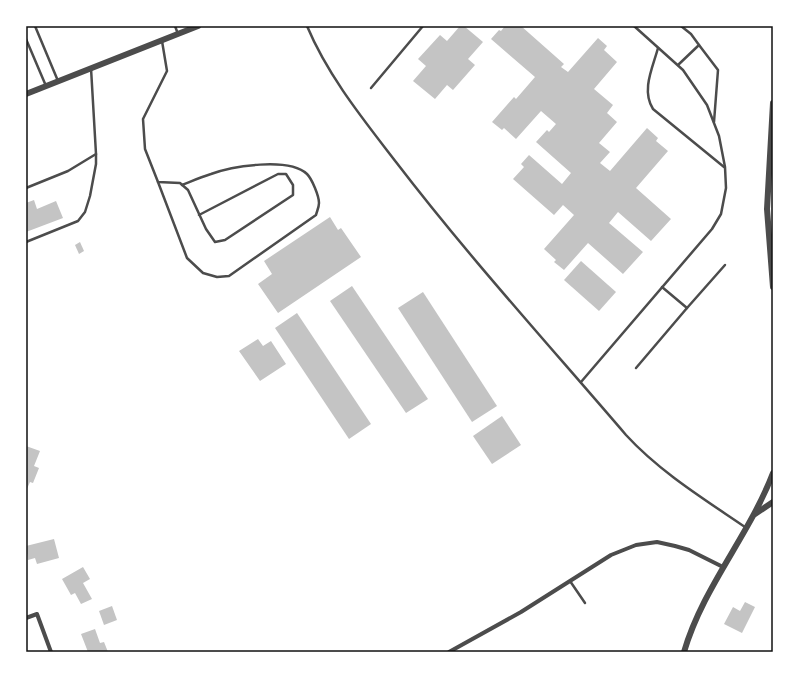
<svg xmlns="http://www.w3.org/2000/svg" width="799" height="678" viewBox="0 0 799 678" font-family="'DM Sans',sans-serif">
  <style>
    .building { fill: #c4c4c4 }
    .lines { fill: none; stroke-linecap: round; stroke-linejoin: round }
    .service { stroke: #4c4c4c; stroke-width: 2.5 }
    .minor { stroke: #4c4c4c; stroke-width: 4 }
    .tertiary { stroke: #4c4c4c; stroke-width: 6 }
    .neatline { fill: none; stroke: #111; stroke-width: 1.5 }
  </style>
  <rect width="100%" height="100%" fill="#fff"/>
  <g class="building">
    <path d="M460,26H464L483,42L468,59L475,65L453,90L447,85L435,99L413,81L426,66L418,59L440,35L447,41Z"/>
    <path d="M505,26H521L564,64L561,67L568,72L598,38L607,46L604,50L617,62L594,89L613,105L607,113L617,122L599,143L610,152L600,163L610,171L647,128L658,138L656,141L668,151L636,188L671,219L651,241L618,212L609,223L643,252L623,274L588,243L564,270L554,262L556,260L544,249L574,215L563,205L554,215L513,179L524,167L521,164L529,155L562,184L571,173L536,142L547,130L549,132L556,124L541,111L516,139L504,128L502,130L492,122L514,97L516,99L535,77L491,39L499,30L501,31Z"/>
    <path d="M34,200L37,209L56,201L63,218L26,232V203Z"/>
    <path d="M330,217L338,230L341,228L361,257L278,313L258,284L272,274L264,261Z"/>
    <path d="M80,242L84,251L79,254L75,245Z"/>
    <path d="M581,261L616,292L599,311L564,280Z"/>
    <path d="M352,286L428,399L406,413L330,301Z"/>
    <path d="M423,292L497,406L472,422L398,308Z"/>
    <path d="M297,313L371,424L349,439L275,328Z"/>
    <path d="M258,339L263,346L271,341L286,364L260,381L239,351Z"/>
    <path d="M502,416L521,445L492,464L473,436Z"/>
    <path d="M26,446L40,451L34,466L39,468L33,483L30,482L26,491Z"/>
    <path d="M54,539L59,558L37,564L35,558L28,560L26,546Z"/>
    <path d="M83,567L90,579L83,583L92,599L81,604L75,593L71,595L62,579Z"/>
    <path d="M745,602L755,607L742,633L724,624L733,607L740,611Z"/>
    <path d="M112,606L117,620L104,625L99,611Z"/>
    <path d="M95,629L100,643L104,642L108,652H88L81,634Z"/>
  </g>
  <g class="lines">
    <g class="service">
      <path d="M35,26L58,81"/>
      <path d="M175,26L178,34"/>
      <path d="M307,26C328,76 363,119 396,162C468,256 549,345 626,435C660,472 704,499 745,527"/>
      <path d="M26,39L46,86"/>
      <path d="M162,41L167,71L143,119L145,149L158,182L180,183L188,190L206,229L215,242L225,240L293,195V185L286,174H278L199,215"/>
      <path d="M699,45L718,70L714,122"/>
      <path d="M658,48C653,67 641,90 653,109L724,167"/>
      <path d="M678,65L699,45L691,34L681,26"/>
      <path d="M371,88L423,26"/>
      <path d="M158,182L187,258L203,273L217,277L229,276L316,215C317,211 319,207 319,203C319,196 312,179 307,174C289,157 232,166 211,174C201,177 192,181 182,185"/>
      <path d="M26,188L68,171L96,154L91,68"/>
      <path d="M26,242L78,221L85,212L90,196L96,164V154"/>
      <path d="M687,308L725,265"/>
      <path d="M636,368L687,308L662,287"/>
      <path d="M581,382L712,229L721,214L726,188L725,167L719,136L707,105L683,70L634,26"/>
      <path d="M570,581L585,603"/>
    </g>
    <g class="minor">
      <path d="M26,618L37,614L51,652"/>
      <path d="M449,652L521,612L611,555L636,545L657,542L675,546L689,550L723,567"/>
    </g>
    <g class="tertiary">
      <path d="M26,94L198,26"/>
      <path d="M773,103L767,209L773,287"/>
      <path d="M755,514L773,502"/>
      <path d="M684,652C703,587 749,536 773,473"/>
    </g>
  </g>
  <rect width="799" height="678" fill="none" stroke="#ffffff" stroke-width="54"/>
  <rect x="27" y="27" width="745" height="624" class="neatline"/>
</svg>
